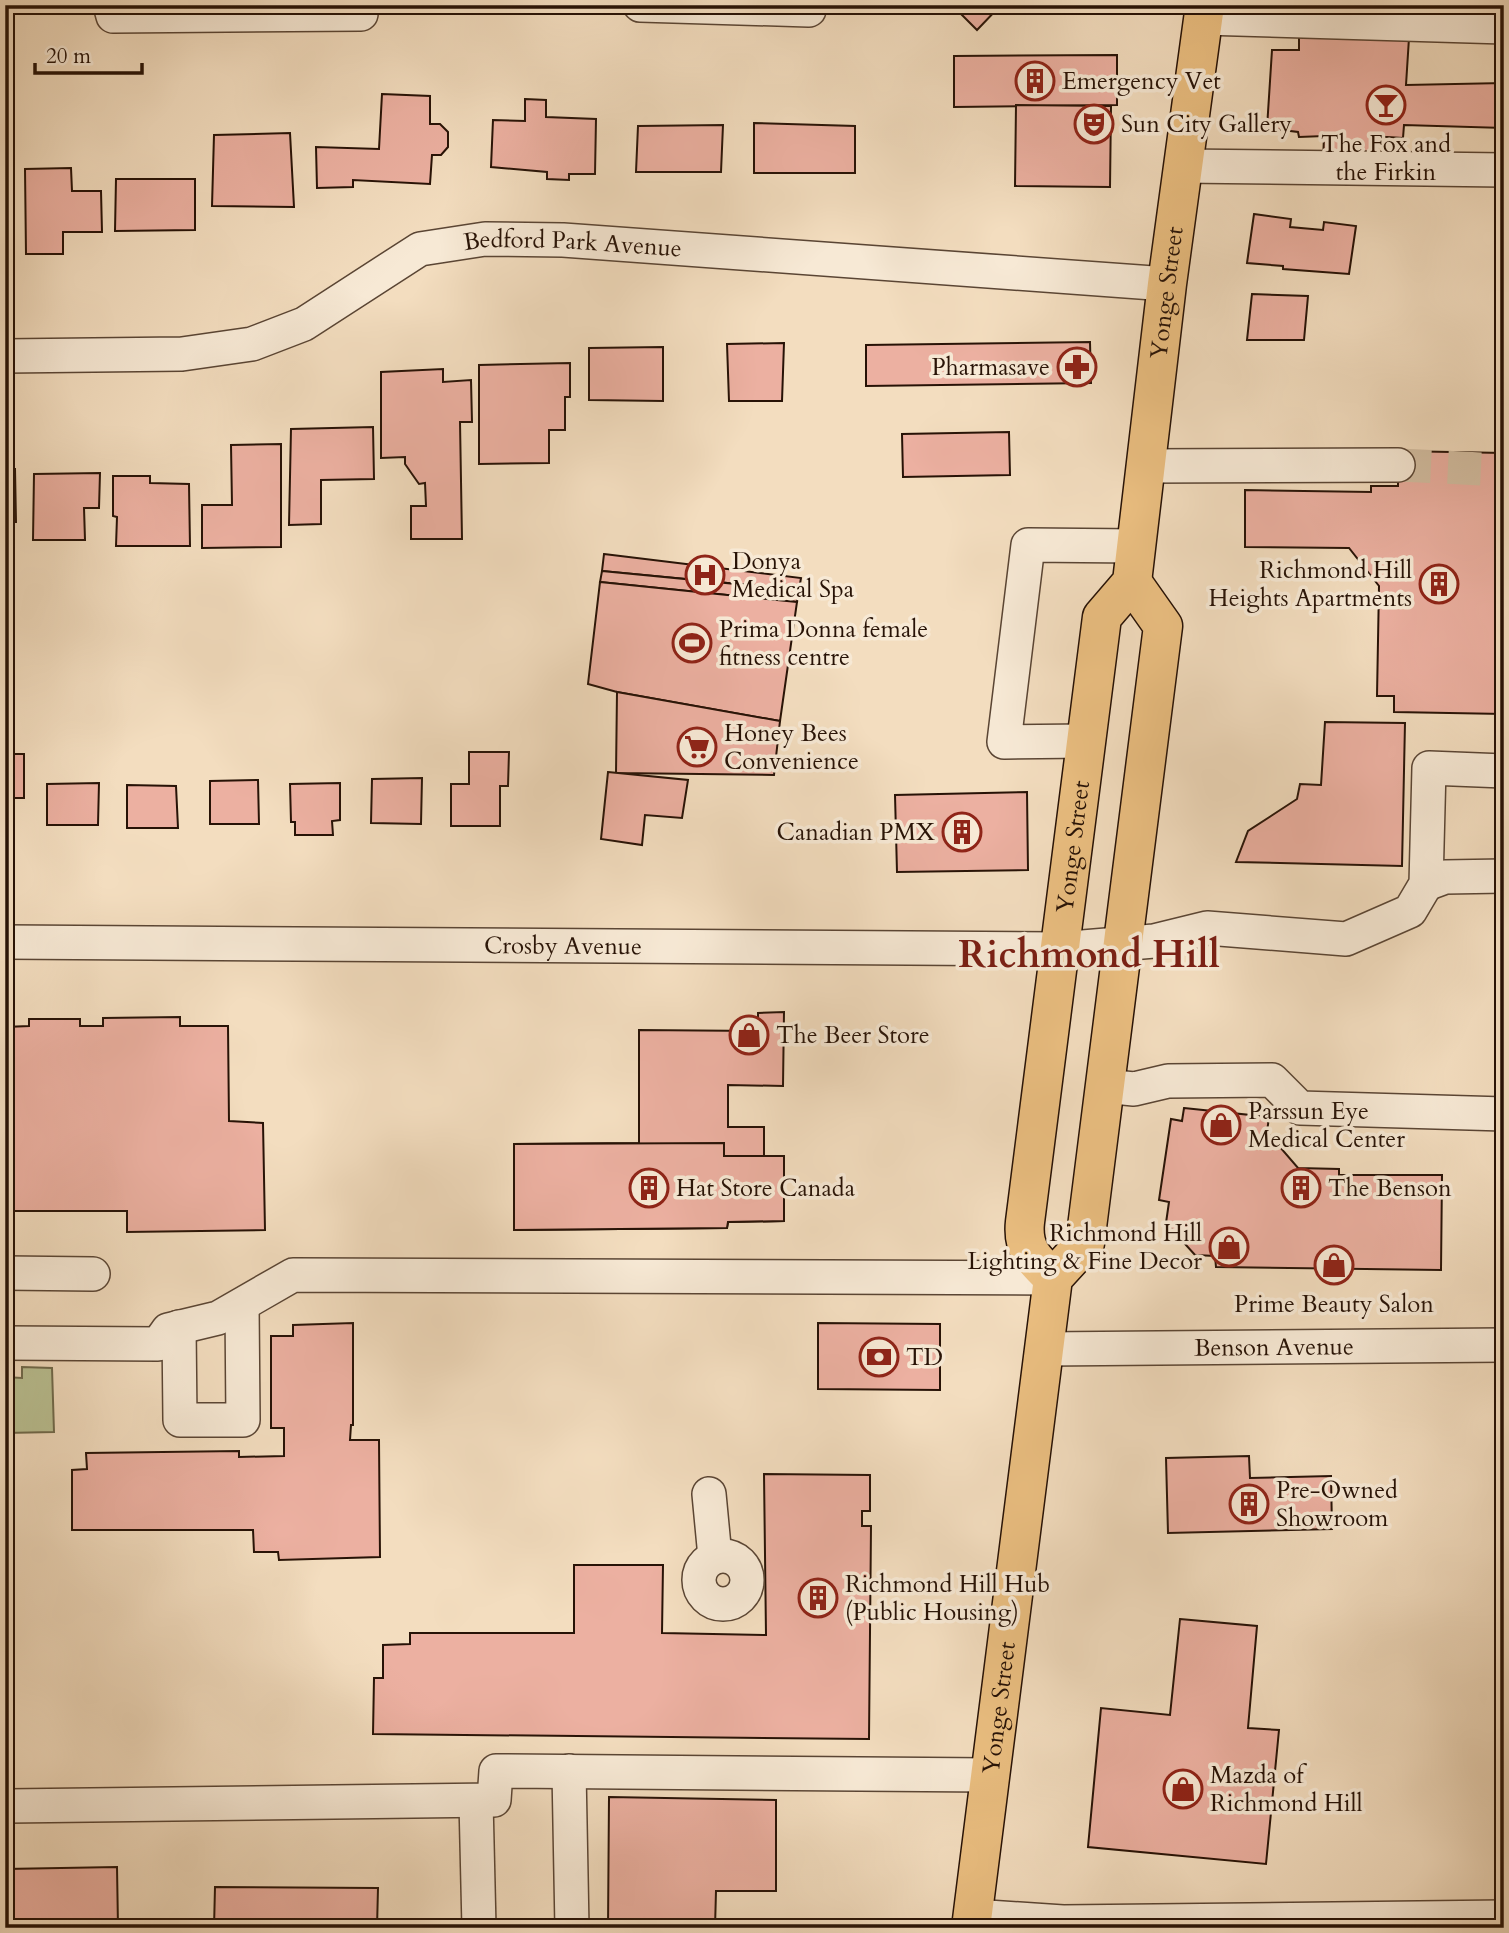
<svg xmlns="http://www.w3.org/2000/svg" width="1509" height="1933" viewBox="0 0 1509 1933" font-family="Cardo,serif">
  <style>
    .green { fill: #bac193; stroke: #706a4c; stroke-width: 2 }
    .building { fill: #ecb0a1; stroke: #271206; stroke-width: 2 }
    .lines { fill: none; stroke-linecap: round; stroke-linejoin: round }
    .minor-tunnel { stroke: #d4bfa3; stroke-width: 33; stroke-dasharray: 33 17; stroke-linecap: butt }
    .minor-casing { stroke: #5a4534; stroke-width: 36 }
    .major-casing { stroke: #271206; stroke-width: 41 }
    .minor { stroke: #f7e9d5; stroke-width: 33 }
    .major { stroke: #eabe80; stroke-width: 38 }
    .labels { text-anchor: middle; stroke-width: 7; stroke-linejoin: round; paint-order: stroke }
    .poi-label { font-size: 24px; fill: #271206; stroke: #f7e9d5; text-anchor: start }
    .street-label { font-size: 24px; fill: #271206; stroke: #f7e9d5 }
    .town-label { font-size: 38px; font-weight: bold; fill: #7a1f14; stroke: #f7e9d5 }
  </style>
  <rect width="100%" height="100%" fill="#f3ddbf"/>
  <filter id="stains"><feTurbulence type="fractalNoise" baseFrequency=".00286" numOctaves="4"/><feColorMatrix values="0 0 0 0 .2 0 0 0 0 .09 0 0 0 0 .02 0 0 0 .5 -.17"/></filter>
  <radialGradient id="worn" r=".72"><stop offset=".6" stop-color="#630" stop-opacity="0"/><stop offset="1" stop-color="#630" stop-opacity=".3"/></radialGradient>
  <path class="green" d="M22,1367L52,1368L54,1432L5,1433V1377L22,1378Z"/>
  <g class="building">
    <path d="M952,5H1001L977,30Z"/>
    <path d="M1299,32L1409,38L1406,85L1504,83V128L1404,125L1403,138L1372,136L1374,164L1323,163L1324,136L1299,137L1298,132L1267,128L1272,50H1299Z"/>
    <path d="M1117,55V105L954,107V56Z"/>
    <path d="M382,94L430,96V124H440L448,132V147L441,155H432L430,184L353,180V187L317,188L316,147L379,149Z"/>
    <path d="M525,99L546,100V117L596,119L595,174H569V180L547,179V172L491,167L493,120L525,121Z"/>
    <path d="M1016,105L1111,106L1110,187L1015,186Z"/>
    <path d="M754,123L855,126V173H754Z"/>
    <path d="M723,125L721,172H636L638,126Z"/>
    <path d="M290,133L294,207L212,206L214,135Z"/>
    <path d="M71,168L72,191H101L102,232H63V254H26L25,169Z"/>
    <path d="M116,179H195V230L115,231Z"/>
    <path d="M5,202H12L13,252H5Z"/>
    <path d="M1254,214L1291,219L1290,227L1323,230L1324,222L1356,226L1349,274L1283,269V266L1247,263Z"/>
    <path d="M1252,294L1308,296L1304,340H1247Z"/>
    <path d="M1090,342L1091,383L866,386V345Z"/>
    <path d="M784,343L782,401H729L727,344Z"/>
    <path d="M663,347V401L589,400V348Z"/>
    <path d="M570,363V397H565V430H549V463L479,464V365Z"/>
    <path d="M443,369V382L471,380L472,422H460L462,539H411V506H426L425,483L419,484L405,464V457L381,458V372Z"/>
    <path d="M373,427L374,479L321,480V524L289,525L291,429Z"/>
    <path d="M1009,432L1010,475L903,477L902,434Z"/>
    <path d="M281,444V547L202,548V505H232L231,445Z"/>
    <path d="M1398,451L1504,453V582H1500V598H1504V714L1394,712V696H1377L1379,586L1349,548L1245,547V490L1371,492V486H1398Z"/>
    <path d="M5,469H15L16,522H5Z"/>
    <path d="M100,473L99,508H84L85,540H33L34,474Z"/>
    <path d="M113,476H150V483L189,484L190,546H116L117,517L113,516Z"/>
    <path d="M604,554L801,578L799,590L602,571Z"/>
    <path d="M602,571L799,590L797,602L600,582Z"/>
    <path d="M600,582L797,602L780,721L617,692L588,684Z"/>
    <path d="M617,692L780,721L774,775L616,773Z"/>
    <path d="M1325,722L1405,723L1402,866L1236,862L1248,831L1297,799L1300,784L1321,785Z"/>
    <path d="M469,752H509L508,786H500V826H451V784H469Z"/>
    <rect x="5" y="754" width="19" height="44"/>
    <path d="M608,772L688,780L682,818L645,815L642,845L601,839Z"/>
    <path d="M422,778L421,824L371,823L372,779Z"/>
    <path d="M258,780L259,824H210V781Z"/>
    <path d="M99,783L98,825H47V784Z"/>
    <path d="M340,783V820L332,821L333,835H295V822H291L290,784Z"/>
    <path d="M127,785L176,786L178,828H127Z"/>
    <path d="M1027,792L1028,870L897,872L895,795Z"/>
    <path d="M1502,975H1504V1030H1501Z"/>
    <path d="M784,1012L783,1086L728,1085V1127H764V1156H784V1221L728,1222L727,1228L514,1230V1144L639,1143V1030L758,1031V1013Z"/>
    <path d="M180,1017V1026H228L229,1121L263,1123L265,1230L127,1232V1211H5V1027L29,1026V1019H80V1026H103V1018Z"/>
    <path d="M1184,1108L1269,1117L1267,1132L1298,1168L1339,1169V1175H1442L1441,1270L1216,1267L1215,1256L1195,1255L1166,1223L1169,1202L1159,1200L1171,1119L1182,1121Z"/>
    <path d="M724,1143V1156H784V1221L728,1222L727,1228L514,1230V1144Z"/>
    <path d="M353,1323V1425H351L350,1440H379L380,1557L279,1560L278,1552H254L253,1530H72V1470L87,1469L86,1453L239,1451V1457L284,1456V1428H271V1336H293V1325Z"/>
    <path d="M818,1323L940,1324V1390L818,1389Z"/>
    <path d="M1249,1456L1250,1478L1331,1476L1332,1529L1168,1533L1166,1458Z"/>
    <path d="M764,1474L870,1475V1511H862V1526H871L869,1739L373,1734L374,1678H383V1645L410,1644V1633H574V1565H663L662,1633L766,1635Z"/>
    <path d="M1180,1619L1257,1626L1248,1728L1279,1730L1266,1864L1088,1847L1101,1708L1170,1715Z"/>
    <path d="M609,1797L776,1800V1891H716L715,1928H608Z"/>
    <path d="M117,1867L118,1927L6,1928L5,1869Z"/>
    <path d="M215,1887L378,1888L377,1928H214Z"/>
  </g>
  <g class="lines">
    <path class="minor-tunnel" d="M1398,465L1504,470"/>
    <defs>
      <g id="minor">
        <path d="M110,5L113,16L361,14"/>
        <path d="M640,5L809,10V5"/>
        <path d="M1203,18L1504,27"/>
        <path d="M1182,166L1504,170"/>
        <path id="s1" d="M5,356L182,354L252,344L304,324L420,249L485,239L563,240L1167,284"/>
        <path d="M1146,466L1398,465"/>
        <path d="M1086,741L1004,742L1028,545L1137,546"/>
        <path d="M1426,884L1445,877L1504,876"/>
        <path id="s2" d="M5,942L1059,949L1154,941L1207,928L1346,939L1410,911L1426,884L1429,768L1504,771"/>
        <path d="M1104,1086L1134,1089L1168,1081L1272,1080L1300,1108L1504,1114"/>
        <path d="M5,1273L93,1274"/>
        <path d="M179,1327L180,1420H243L242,1305"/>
        <path d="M5,1343L158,1344L168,1330L218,1318L293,1275L1053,1278"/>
        <path id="s3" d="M1045,1349L1504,1345"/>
        <path d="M709,1494L715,1557"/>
        <circle cx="723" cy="1580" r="24"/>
        <path d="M569,1771L572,1928"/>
        <path d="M476,1801L479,1928"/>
        <path d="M8,1806L494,1800L496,1771L990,1775"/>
        <path d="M973,1916L1063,1922L1504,1917"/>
      </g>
      <g id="major">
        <path id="s4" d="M1053,1278C1034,1260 1022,1249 1025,1222L1102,617L1132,582L1167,284L1205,5"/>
        <path id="s5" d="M971,1928L1053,1278L1085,1243L1163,626L1132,582"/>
      </g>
    </defs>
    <use href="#minor" class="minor-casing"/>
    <use href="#major" class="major-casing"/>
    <use href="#minor" class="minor"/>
    <use href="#major" class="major"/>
  </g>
  <defs>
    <symbol id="building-ring" viewBox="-11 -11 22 22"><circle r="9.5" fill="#f7e9d5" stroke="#8f2418" stroke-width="1.5"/><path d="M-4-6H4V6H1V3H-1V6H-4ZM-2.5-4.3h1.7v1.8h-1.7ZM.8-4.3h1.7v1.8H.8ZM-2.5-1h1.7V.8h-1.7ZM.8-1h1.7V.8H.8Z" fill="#8f2418"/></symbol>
    <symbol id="bar-ring" viewBox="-11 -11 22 22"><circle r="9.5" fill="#f7e9d5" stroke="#8f2418" stroke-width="1.5"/><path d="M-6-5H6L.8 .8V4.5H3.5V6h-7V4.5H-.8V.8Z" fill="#8f2418"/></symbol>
    <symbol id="theatre-ring" viewBox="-11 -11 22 22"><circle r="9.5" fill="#f7e9d5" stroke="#8f2418" stroke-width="1.5"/><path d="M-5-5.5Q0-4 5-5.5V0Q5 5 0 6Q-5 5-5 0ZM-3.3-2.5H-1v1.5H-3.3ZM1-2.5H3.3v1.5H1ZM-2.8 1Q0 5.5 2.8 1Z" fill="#8f2418"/></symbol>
    <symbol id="pharmacy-ring" viewBox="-11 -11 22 22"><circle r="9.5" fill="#f7e9d5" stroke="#8f2418" stroke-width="1.5"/><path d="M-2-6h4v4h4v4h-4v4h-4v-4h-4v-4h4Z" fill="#8f2418"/></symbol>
    <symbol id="hospital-ring" viewBox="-11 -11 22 22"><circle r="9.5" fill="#f7e9d5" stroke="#8f2418" stroke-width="1.5"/><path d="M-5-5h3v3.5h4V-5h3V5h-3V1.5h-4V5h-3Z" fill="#8f2418"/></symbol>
    <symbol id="stadium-ring" viewBox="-11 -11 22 22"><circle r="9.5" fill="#f7e9d5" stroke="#8f2418" stroke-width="1.5"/><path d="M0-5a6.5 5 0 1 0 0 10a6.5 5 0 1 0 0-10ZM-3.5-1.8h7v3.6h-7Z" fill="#8f2418"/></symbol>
    <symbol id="supermarket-ring" viewBox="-11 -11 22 22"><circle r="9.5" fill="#f7e9d5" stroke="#8f2418" stroke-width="1.5"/><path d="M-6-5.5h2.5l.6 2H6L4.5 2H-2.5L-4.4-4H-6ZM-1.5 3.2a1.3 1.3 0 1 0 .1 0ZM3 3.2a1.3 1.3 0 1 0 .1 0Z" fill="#8f2418"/></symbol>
    <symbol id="shop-ring" viewBox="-11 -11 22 22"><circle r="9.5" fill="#f7e9d5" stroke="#8f2418" stroke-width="1.5"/><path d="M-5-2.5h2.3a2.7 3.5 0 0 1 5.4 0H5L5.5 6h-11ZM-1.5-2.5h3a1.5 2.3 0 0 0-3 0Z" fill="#8f2418"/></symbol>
    <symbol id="bank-ring" viewBox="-11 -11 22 22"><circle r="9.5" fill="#f7e9d5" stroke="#8f2418" stroke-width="1.5"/><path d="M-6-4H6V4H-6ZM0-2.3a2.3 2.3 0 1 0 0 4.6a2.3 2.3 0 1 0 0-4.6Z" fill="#8f2418"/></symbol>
  </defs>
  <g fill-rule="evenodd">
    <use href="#building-ring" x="1013" y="59" width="44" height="44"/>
    <use href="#bar-ring" x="1364" y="83" width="44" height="44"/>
    <use href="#theatre-ring" x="1072" y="102" width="44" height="44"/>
    <use href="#pharmacy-ring" x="1055" y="345" width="44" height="44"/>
    <use href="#hospital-ring" x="683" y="553" width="44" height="44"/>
    <use href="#building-ring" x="1417" y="562" width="44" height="44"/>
    <use href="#stadium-ring" x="670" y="621" width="44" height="44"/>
    <use href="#supermarket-ring" x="675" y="725" width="44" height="44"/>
    <use href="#building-ring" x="940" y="810" width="44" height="44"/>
    <use href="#shop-ring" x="727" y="1013" width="44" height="44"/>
    <use href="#shop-ring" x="1199" y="1103" width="44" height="44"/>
    <use href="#building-ring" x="627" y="1166" width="44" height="44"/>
    <use href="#building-ring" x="1279" y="1166" width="44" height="44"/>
    <use href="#shop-ring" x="1207" y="1225" width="44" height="44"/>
    <use href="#shop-ring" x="1312" y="1243" width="44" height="44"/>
    <use href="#bank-ring" x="857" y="1335" width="44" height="44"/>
    <use href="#building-ring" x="1227" y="1482" width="44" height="44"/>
    <use href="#building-ring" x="796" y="1576" width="44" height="44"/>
    <use href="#shop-ring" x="1161" y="1767" width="44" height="44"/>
  </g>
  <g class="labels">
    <g class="poi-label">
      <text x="1062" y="89">Emergency Vet</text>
      <text x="1121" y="132">Sun City Gallery</text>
      <text x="1386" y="152" text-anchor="middle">The Fox and<tspan x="1386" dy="28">the Firkin</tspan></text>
      <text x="1050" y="375" text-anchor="end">Pharmasave</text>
      <text x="732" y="569">Donya<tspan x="732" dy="28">Medical Spa</tspan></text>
      <text x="1412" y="578" text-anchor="end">Richmond Hill<tspan x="1412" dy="28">Heights Apartments</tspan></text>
      <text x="719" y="637">Prima Donna female<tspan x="719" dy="28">fitness centre</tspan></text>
      <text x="724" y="741">Honey Bees<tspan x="724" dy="28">Convenience</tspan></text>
      <text x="935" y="840" text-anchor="end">Canadian PMX</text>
      <text x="776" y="1043">The Beer Store</text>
      <text x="1248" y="1119">Parssun Eye<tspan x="1248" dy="28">Medical Center</tspan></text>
      <text x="676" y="1196">Hat Store Canada</text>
      <text x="1328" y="1196">The Benson</text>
      <text x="1202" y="1241" text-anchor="end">Richmond Hill<tspan x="1202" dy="28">Lighting &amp; Fine Decor</tspan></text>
      <text x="1334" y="1312" text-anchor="middle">Prime Beauty Salon</text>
      <text x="906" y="1365">TD</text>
      <text x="1276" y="1498">Pre-Owned<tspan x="1276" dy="28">Showroom</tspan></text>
      <text x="845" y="1592">Richmond Hill Hub<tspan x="845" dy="28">(Public Housing)</tspan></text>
      <text x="1210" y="1783">Mazda of<tspan x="1210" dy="28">Richmond Hill</tspan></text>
    </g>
    <g class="street-label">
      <text dy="8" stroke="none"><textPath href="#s1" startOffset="595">Bedford Park Avenue</textPath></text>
      <text dy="8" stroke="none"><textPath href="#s4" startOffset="1013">Yonge Street</textPath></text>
      <text dy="8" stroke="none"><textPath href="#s4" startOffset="444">Yonge Street</textPath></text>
      <text dy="8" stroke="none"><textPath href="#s2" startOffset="558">Crosby Avenue</textPath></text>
      <text dy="8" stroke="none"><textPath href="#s3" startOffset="229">Benson Avenue</textPath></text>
      <text dy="8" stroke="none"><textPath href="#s5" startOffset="222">Yonge Street</textPath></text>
    </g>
    <g class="town-label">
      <text x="1089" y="967">Richmond Hill</text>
    </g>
  </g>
  <rect width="1509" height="1933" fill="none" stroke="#f3ddbf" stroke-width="28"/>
  <rect x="7" y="7" width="1495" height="1919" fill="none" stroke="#271206" stroke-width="3.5"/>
  <rect x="14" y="14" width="1481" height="1905" fill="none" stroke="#271206" stroke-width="2"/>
  <path d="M35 63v10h107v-10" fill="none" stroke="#271206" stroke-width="3.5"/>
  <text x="46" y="63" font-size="21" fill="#271206" stroke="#f7e9d5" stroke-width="5" paint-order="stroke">20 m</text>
  <rect width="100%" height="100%" filter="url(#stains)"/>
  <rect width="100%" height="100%" fill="url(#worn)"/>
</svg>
